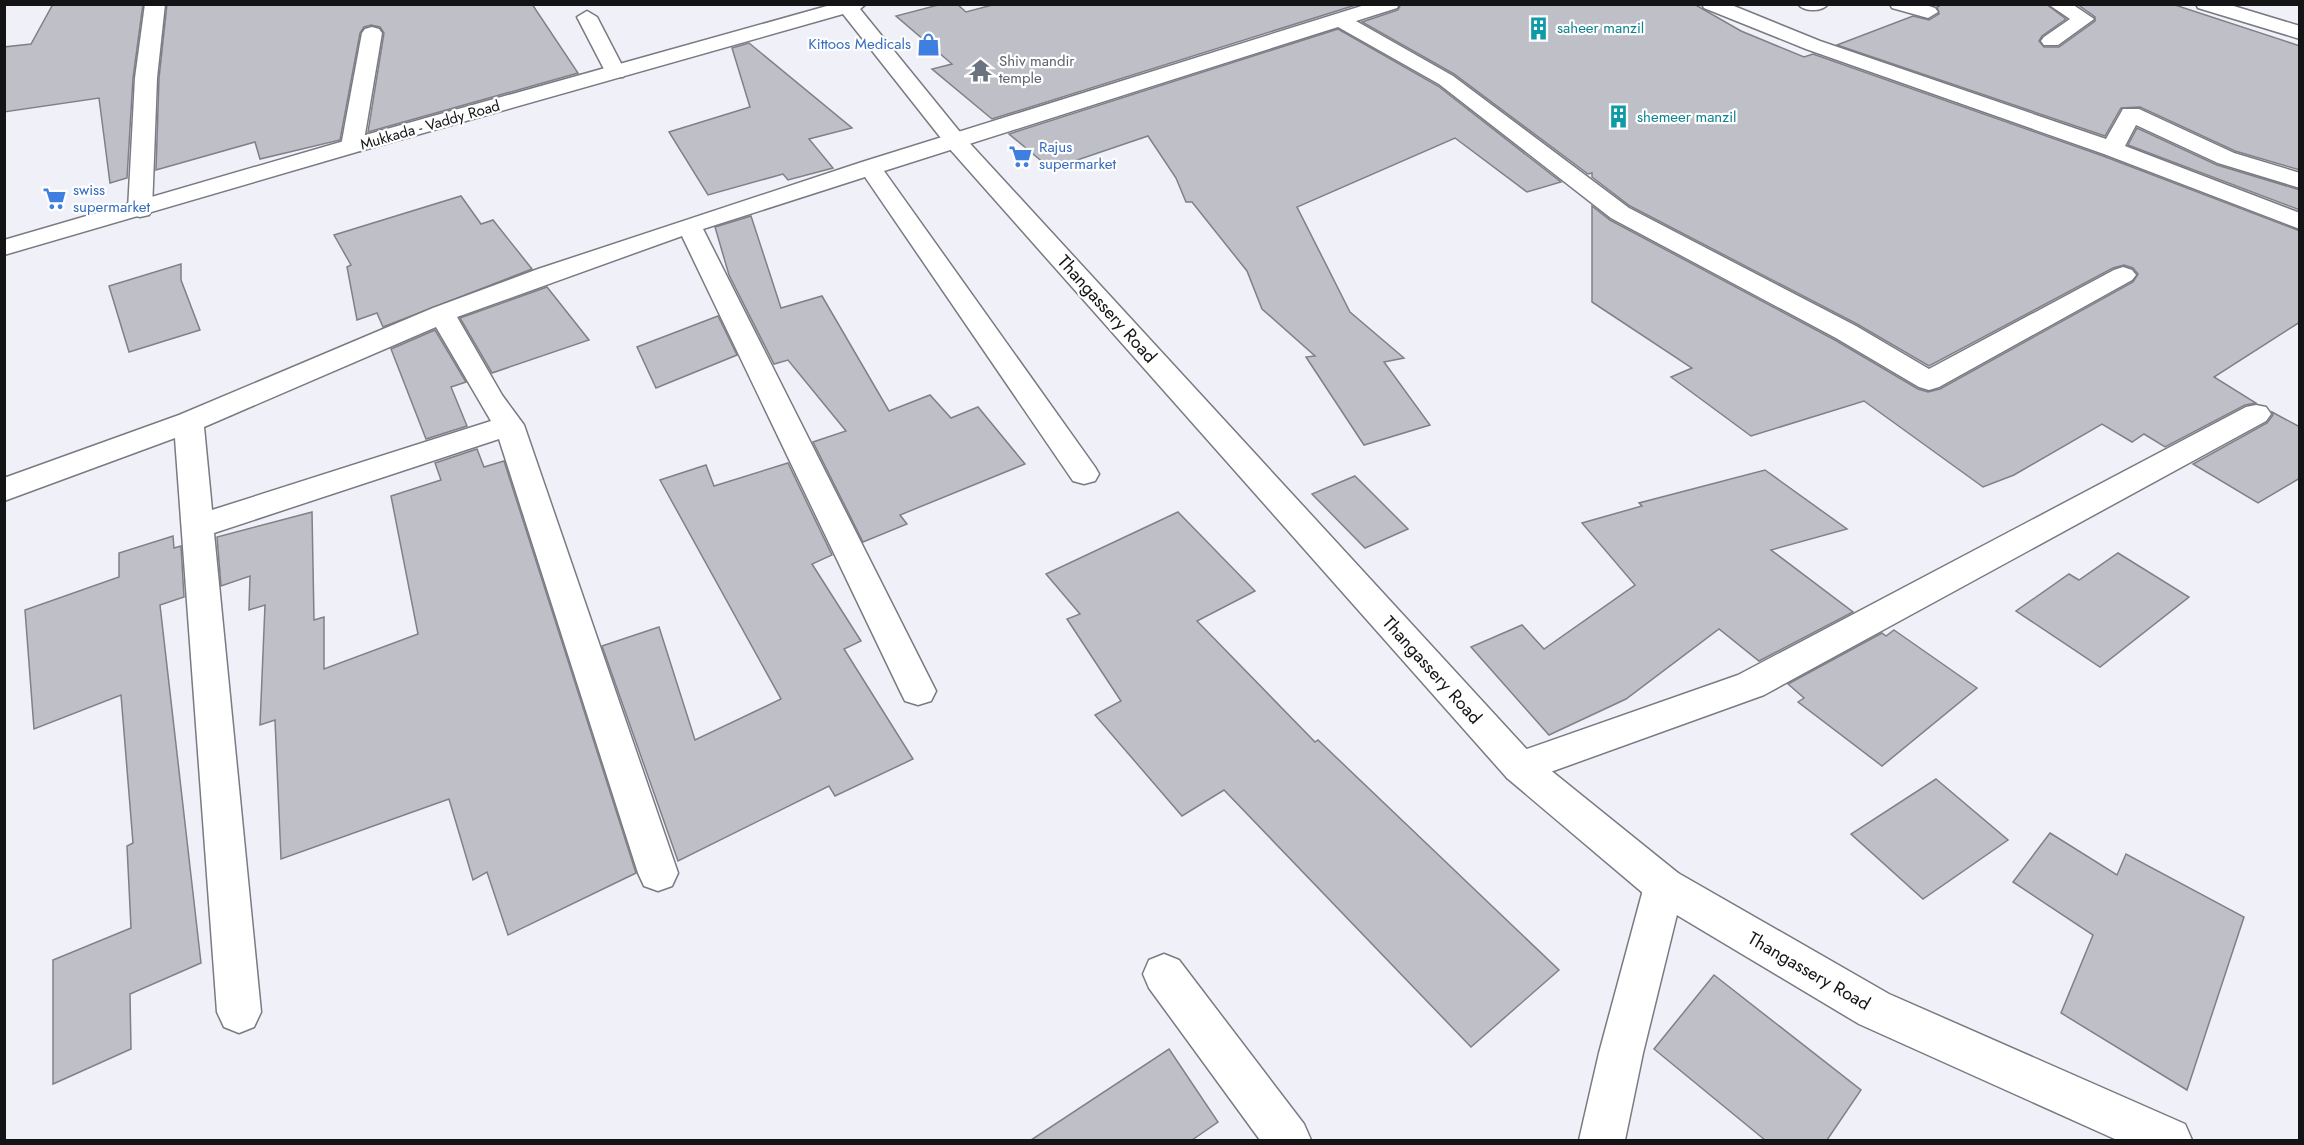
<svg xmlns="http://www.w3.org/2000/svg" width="2304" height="1145" viewBox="0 0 2304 1145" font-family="Jost,sans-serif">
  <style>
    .building { fill: #bebfc7; stroke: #7f8088; stroke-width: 1.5 }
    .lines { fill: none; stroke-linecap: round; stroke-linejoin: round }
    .minor-casing { stroke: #797a82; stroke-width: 3 }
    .tertiary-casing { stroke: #797a82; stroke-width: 3 }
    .minor { fill: #fff; fill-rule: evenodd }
    .tertiary { fill: #fff; fill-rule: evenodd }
    .labels { text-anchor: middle; stroke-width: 4.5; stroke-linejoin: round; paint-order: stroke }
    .far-culture-label { font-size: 15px; fill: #0d838f; stroke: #fefefe; text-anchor: start }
    .far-shop-label { font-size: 15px; fill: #366cbe; stroke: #fefefe; text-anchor: start }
    .far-worship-label { font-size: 15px; fill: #5b616d; stroke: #fefefe; text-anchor: start }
    .far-street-label { font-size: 15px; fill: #141417; stroke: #fefefe }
    .street-label { font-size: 18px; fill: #141417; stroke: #fefefe }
  </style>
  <rect width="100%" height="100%" fill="#f0f0f9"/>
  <g class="building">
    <path d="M53,4H143L133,78L127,178L110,183L99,98L4,112V47L31,44Z"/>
    <path d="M167,4H532L578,73L368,132L384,33L380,27L371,25L364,27L360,33L340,140L260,159L255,142L156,170L159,78Z"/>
    <path d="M942,4H957L966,12L996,4H1359L992,119L932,69L952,64L896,16Z"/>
    <path d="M1401,4H1694L1741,31L1804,57L1813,54L2103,156L2300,231V322L2214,377L2256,403L2245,405L2165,447L2144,434L2132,442L2102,424L2014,475L1983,487L1864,401L1751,436L1671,377L1692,368L1592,302V206L1610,220L1835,340L1918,389L1928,392L1940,389L2133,282L2138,274L2133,268L2124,265L2113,268L1929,366L1857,324L1630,206L1592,177V173L1588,174L1454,74L1362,22L1398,10Z"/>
    <path d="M1943,4H2046L2066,19L2042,36L2039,41L2044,47H2059L2095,21V17L2077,4H2172L2300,46V170L2235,151L2140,107L2121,108L2105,136L1837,45L1913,16L1929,20L1939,14L1937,7Z"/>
    <path d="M1338,29L1438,86L1561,182L1527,192L1455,138L1297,207L1350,312L1404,358L1384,362L1430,425L1364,445L1306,357L1315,356L1262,309L1247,271L1192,202H1186L1176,178L1148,136L1051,169L1009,134Z"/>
    <path d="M749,43L852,128L809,139L833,168L788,180L783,174L708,195L669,132L750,107L732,48Z"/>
    <path d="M2137,128L2217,165L2300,190V210L2128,145Z"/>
    <path d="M461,196L481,224L493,220L532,269L383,327L377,313L357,320L347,267L351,265L334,235Z"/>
    <path d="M751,216L781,308L822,296L889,411L930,395L951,418L978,407L1025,464L900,515L907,524L863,542L813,442L846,431L788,360L774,364L729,275L715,227Z"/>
    <path d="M181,264V280L200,330L129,352L109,286Z"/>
    <path d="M547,287L589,340L492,373L460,318Z"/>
    <path d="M718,316L737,355L656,388L637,347Z"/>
    <path d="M435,330L466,382L451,387L467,426L426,439L391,349Z"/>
    <path d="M2272,412L2300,427V478L2258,503L2193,464L2267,423L2273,415Z"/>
    <path d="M477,449L484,467L504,461L636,873L508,935L487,872L473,880L449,799L281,859L275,720L260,725L265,605L249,610L250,576L221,586L217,537L312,512L314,620L324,617V669L418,634L391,496L441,480L435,463Z"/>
    <path d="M788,463L832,555L812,564L861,641L844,649L913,759L835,796L829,786L678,861L602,646L659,627L695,740L781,699L660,480L706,465L714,486Z"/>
    <path d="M1765,470L1847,529L1771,550L1853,612L1759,661L1719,629L1626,699L1549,735L1471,647L1522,625L1544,649L1635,585L1582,523L1642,506L1639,503Z"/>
    <path d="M1355,476L1408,529L1365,548L1312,494Z"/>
    <path d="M1178,512L1255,591L1197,621L1315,742L1318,740L1559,970L1471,1047L1224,790L1182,816L1095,715L1121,701L1067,619L1080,614L1046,574Z"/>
    <path d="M173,536L174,548L181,546L184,597L160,605L201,963L130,994L131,1049L53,1084V960L131,928L127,846L133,843L121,695L34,729L25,610L119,577V553Z"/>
    <path d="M2118,553L2189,597L2100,667L2016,611L2069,574L2079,580Z"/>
    <path d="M1894,630L1977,688L1882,766L1798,702L1804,698L1788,684L1882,633L1886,636Z"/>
    <path d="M1936,779L2008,840L1923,899L1851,834Z"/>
    <path d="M2050,833L2117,875L2126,854L2244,917L2187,1090L2061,1013L2093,935L2013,882Z"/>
    <path d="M1714,975L1861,1090L1827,1140H1765L1654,1049Z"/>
    <path d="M1169,1049L1218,1122L1192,1140H1031Z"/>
  </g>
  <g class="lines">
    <defs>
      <g id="minor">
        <path d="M145,4H165L157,78L152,210L149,215L140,217L131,215L128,210L135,78Z"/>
        <path d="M1368,4H1399L1397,8L1356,21L1453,76L1629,208L1856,326L1929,369L2114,270L2123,267L2132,270L2136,275L2132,280L1939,387L1929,390L1919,387L1836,338L1611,218L1439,84L1338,27L884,171L1095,467L1099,474L1095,481L1084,484L1073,481L865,177L703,229L936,691L931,701L918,705L905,701L900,691L682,236L457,317L502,395L524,425L678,873L672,886L658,891L644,886L638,873L499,439L214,533L261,1012L254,1027L239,1033L224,1027L217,1012L175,438L4,501V478L179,415L433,308L538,269L862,162ZM436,327L491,421L212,510L204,427Z"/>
        <path d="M1702,4H1729L1820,41L2106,139L2123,109H2139L2234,153L2300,173V188L2218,163L2136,125L2125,146L2300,213V229L2104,154L1806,49L1704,8Z"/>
        <path d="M1798,4H1828C1822,12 1804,12 1798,4Z"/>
        <path d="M1890,4H1923L1935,8L1938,12L1928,18L1892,8Z"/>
        <path d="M2048,4H2072L2094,19L2058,45H2044L2041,41L2044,37L2070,19Z"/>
        <path d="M2196,4H2227L2300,26V39L2198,8Z"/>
        <path d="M587,11L597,17L626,73L623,77H609L606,73L577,17Z"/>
        <path d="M372,27L379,29L382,33L363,146L360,151H344L341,146L362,33L365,29Z"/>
        <path d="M2256,405L2266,407L2271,414L2266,421L1764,695L1520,783L1507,778L1501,767L1507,756L1738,675L2246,407Z"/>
        <path d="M1664,868L1678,873L1684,886L1643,1053L1625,1140H1579L1599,1053L1644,886L1650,873Z"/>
        <path d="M1164,954L1179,960L1304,1124L1311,1140H1260L1149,988L1143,974L1149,960Z"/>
      </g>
      <path id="tertiary" d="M834,4H866L860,9L964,137L1533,756L1678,873L1889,994L2185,1124L2192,1140H2117L1859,1024L1650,899L1507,778L948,147L843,14L360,151L4,255V240L344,141Z"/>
    </defs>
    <use href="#minor" class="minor-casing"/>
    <use href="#tertiary" class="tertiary-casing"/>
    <use href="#minor" class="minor"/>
    <use href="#tertiary" class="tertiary"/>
  </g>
  <defs>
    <symbol id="building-bare" viewBox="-9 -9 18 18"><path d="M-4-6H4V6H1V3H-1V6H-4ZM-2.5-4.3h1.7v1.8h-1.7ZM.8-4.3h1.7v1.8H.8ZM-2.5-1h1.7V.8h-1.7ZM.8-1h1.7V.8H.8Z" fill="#0f9aa8" stroke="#fefefe" stroke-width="2.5" paint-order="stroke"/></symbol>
    <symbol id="shop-bare" viewBox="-9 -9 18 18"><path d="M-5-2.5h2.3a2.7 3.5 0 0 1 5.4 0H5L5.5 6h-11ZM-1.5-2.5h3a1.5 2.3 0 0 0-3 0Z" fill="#3f7fe0" stroke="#fefefe" stroke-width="2.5" paint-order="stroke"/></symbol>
    <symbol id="temple-bare" viewBox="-9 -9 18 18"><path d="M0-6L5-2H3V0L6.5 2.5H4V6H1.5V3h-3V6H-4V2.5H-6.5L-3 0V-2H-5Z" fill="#6b7280" stroke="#fefefe" stroke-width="2.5" paint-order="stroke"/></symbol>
    <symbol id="supermarket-bare" viewBox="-9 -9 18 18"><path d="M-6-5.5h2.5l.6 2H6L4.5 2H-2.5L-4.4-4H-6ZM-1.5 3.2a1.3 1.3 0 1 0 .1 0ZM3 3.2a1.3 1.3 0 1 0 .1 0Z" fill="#3f7fe0" stroke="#fefefe" stroke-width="2.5" paint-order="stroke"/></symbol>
  </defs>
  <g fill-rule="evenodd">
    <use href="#building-bare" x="1522" y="12" width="33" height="33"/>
    <use href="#shop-bare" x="912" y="28" width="33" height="33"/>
    <use href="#temple-bare" x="964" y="54" width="33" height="33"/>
    <use href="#building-bare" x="1602" y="100" width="33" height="33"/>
    <use href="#supermarket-bare" x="1004" y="140" width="33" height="33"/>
    <use href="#supermarket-bare" x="38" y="182" width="33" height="33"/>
  </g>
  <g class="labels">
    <g class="far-culture-label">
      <text x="1557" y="33">saheer manzil</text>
      <text x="1637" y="122">shemeer manzil</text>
    </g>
    <g class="far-shop-label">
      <text x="911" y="49" text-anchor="end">Kittoos Medicals</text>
      <text x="1039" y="152">Rajus<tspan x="1039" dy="17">supermarket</tspan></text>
      <text x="73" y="195">swiss<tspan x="73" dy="17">supermarket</tspan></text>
    </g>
    <g class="far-worship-label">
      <text x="999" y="66">Shiv mandir<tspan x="999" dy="17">temple</tspan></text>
    </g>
    <g class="far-street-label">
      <text transform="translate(430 125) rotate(-16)" y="5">Mukkada - Vaddy Road</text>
    </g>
    <g class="street-label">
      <text transform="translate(1107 309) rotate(48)" y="6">Thangassery Road</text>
      <text transform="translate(1432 670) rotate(48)" y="6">Thangassery Road</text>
      <text transform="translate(1809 971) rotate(30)" y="6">Thangassery Road</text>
    </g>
  </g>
  <rect width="2304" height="1145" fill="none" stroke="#141417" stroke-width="12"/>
</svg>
